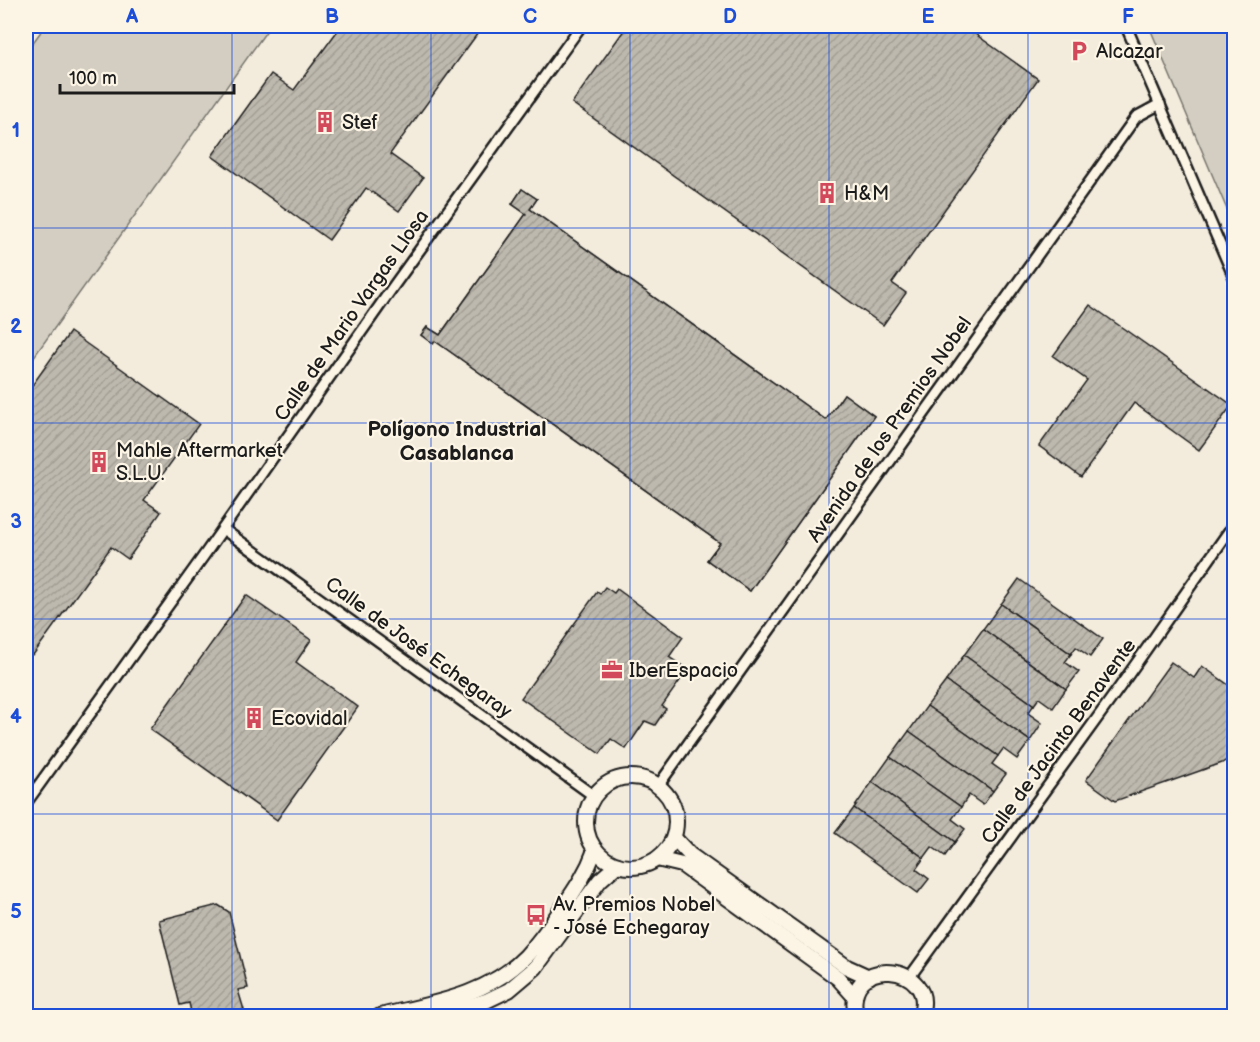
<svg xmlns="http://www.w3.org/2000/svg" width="1260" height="1042" viewBox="0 0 1260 1042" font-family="'Balsamiq Sans',sans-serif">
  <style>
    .green { fill: #d3cec1; stroke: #78756e; stroke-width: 1.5 }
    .building { fill: url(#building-hatch); stroke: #1c1c1c; stroke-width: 1.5 }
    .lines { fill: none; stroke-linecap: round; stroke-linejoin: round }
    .street-casing { stroke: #1c1c1c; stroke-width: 14 }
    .secondary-casing { stroke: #1c1c1c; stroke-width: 18 }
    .street { stroke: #fcf5e5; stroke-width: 9 }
    .secondary { stroke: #fcf5e5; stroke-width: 14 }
    .grid { fill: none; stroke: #1d4ed8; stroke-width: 1.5; stroke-opacity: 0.55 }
    .labels { text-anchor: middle; stroke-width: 4.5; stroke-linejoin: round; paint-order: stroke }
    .poi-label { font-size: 20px; fill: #1c1c1c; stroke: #fcf5e5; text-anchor: start }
    .street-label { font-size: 20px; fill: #1c1c1c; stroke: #fcf5e5 }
    .neighbourhood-label { font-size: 21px; font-weight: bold; fill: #1c1c1c; stroke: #fcf5e5 }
    .neatline { fill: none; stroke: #1d4ed8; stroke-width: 2 }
    .grid-label { font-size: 20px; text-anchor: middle; font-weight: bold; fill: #1d4ed8 }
  </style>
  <defs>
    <pattern id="building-hatch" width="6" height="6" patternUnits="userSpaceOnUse" patternTransform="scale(1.5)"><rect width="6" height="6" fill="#beb9ae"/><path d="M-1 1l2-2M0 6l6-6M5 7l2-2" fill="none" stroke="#a39e95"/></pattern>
  </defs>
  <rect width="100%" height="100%" fill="#f3ecdd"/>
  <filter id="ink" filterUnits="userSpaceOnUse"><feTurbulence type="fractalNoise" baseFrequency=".0167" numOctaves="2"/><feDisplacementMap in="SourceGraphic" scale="12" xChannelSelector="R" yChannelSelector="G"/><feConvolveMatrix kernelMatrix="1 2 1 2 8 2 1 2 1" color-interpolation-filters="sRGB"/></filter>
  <g filter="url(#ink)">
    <g class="green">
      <path d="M45,26H270L26,368V52Z"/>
      <path d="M1149,26H1234V226Z"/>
    </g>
    <g class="building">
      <path d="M341,26H483L390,154L423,178L399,211L366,188L329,240L212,156L271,74L294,90Z"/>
      <path d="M627,26H964L1038,79L892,283L906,293L883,325L572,103Z"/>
      <path d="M522,189L537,199L530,209L826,420L844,394L874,416L750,591L707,560L720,543L435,341L433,344L421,335L427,327L440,335L526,214L512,204Z"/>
      <path d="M522,189L537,199L530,209L826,420L844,394L874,416L750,591L707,560L720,543L435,341L433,344L421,335L427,327L440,335L526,214L512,204Z"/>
      <path d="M1090,305L1232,405L1199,450L1134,403L1081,477L1039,446L1087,380L1053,356Z"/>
      <path d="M70,332L199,424L144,500L161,512L128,559L111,547L33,655L26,650V394Z"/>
      <path d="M1019,579L1103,639L1090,657L1076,647L1071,654L1001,604Z"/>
      <path d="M605,587L614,593L617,589L683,637L669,657L684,667L680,672L684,675L662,706L666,709L655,725L645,721L626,749L611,739L600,754L521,698L597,592L600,594Z"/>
      <path d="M246,595L311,640L296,662L358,707L277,820L150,729Z"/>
      <path d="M1001,604L1071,654L1065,662L1079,672L1066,689L983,629Z"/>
      <path d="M983,629L1066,689L1053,708L1039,698L1034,705L964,655Z"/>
      <path d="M964,655L1034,705L1028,713L1042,723L1030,741L946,681Z"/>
      <path d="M1171,662L1194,678L1202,666L1234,689V755L1222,763L1115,801L1086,780Z"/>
      <path d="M946,681L1030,741L1017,759L1003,749L998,756L927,706Z"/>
      <path d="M927,706L998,756L992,764L1006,774L993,791L909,731Z"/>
      <path d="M909,731L993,791L983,805L969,795L961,807L890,757Z"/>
      <path d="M890,757L961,807L952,819L965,829L955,842L872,782Z"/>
      <path d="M872,782L955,842L945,856L932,847L924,858L854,808Z"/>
      <path d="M854,808L924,858L916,869L929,879L918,893L835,833Z"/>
      <path d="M218,905L229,912L248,988L238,990L244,1010L218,1016H192L189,1003L180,1005L159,920Z"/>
    </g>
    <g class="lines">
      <defs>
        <g id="street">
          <path d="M1126,26L1234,277"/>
          <path d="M223,529L594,796"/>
          <path d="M658,786L1136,117L1160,104"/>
          <path d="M26,803L205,554L395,284L581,26"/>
          <path d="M909,978L1119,688L1234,524"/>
        </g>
        <g id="secondary">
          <circle cx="631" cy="822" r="45"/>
          <path d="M674,838L690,855L847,967L869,977"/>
          <path d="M657,859L682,865L838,978L855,997"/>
          <path d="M380,1016C430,1004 488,996 526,956C538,943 549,928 559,913C574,891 586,875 595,850"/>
          <path d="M438,1016L486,1001L509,990L535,968L600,880L617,865"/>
          <path d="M856,1016C841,951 941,964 920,1016"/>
        </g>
      </defs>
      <use href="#street" class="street-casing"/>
      <use href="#secondary" class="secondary-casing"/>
      <use href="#street" class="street"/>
      <use href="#secondary" class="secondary"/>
    </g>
  </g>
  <path class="grid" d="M232,26V1016M431,26V1016M630,26V1016M829,26V1016M1028,26V1016M26,228H1234M26,423H1234M26,619H1234M26,814H1234"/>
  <defs>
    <symbol id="parking-bare" viewBox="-9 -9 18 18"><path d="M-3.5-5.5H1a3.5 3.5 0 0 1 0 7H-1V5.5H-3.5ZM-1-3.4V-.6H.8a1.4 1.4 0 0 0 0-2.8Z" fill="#d1495b" stroke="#fcf5e5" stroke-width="2.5" paint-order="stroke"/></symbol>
    <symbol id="building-bare" viewBox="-9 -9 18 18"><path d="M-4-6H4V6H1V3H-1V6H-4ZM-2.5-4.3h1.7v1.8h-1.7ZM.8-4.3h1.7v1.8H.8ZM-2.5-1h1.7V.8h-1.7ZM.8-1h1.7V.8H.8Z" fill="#d1495b" stroke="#fcf5e5" stroke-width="2.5" paint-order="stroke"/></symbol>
    <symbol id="office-bare" viewBox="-9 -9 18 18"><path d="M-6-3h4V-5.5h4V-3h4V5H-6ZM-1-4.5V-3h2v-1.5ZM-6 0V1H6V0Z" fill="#d1495b" stroke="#fcf5e5" stroke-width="2.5" paint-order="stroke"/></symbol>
    <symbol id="bus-bare" viewBox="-9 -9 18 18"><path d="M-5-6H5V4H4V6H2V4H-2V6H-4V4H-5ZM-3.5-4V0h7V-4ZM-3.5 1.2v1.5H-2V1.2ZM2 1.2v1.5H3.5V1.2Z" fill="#d1495b" stroke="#fcf5e5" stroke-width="2.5" paint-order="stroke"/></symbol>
  </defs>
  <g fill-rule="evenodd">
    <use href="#parking-bare" x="1064" y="36" width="30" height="30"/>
    <use href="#building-bare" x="310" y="107" width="30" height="30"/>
    <use href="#building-bare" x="812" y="178" width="30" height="30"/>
    <use href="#building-bare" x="84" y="447" width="30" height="30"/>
    <use href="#office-bare" x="597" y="655" width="30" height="30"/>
    <use href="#building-bare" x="239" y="703" width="30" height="30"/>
    <use href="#bus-bare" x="521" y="900" width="30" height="30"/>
  </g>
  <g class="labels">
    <g class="poi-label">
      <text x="1096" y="58">Alcazar</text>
      <text x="342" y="129">Stef</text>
      <text x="844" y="200">H&amp;M</text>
      <text x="116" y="457">Mahle Aftermarket<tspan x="116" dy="23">S.L.U.</tspan></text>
      <text x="629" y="677">IberEspacio</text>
      <text x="271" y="725">Ecovidal</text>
      <text x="553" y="911">Av. Premios Nobel<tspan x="553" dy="23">- José Echegaray</tspan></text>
    </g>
    <g class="street-label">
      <text transform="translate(351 315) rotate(-55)" y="7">Calle de Mario Vargas Llosa</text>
      <text transform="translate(889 429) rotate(-55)" y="7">Avenida de los Premios Nobel</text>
      <text transform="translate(419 647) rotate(36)" y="7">Calle de José Echegaray</text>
      <text transform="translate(1058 741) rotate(-54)" y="7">Calle de Jacinto Benavente</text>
    </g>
    <g class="neighbourhood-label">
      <text x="457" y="436">Polígono Industrial<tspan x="457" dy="24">Casablanca</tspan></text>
    </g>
  </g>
  <rect width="1260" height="1042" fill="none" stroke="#fcf5e5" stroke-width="66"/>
  <path d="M60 84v9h174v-9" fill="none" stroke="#1c1c1c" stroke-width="3"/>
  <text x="69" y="84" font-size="18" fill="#1c1c1c" stroke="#fcf5e5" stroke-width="4.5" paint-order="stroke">100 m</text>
  <rect x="33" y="33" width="1194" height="976" class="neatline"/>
  <g class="grid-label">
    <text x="132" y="23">A</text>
    <text x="332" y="23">B</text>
    <text x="530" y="23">C</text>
    <text x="730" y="23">D</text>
    <text x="928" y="23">E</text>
    <text x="1128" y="23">F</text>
    <text x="16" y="137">1</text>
    <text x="16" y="333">2</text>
    <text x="16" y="528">3</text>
    <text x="16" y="723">4</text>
    <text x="16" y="918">5</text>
  </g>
</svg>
